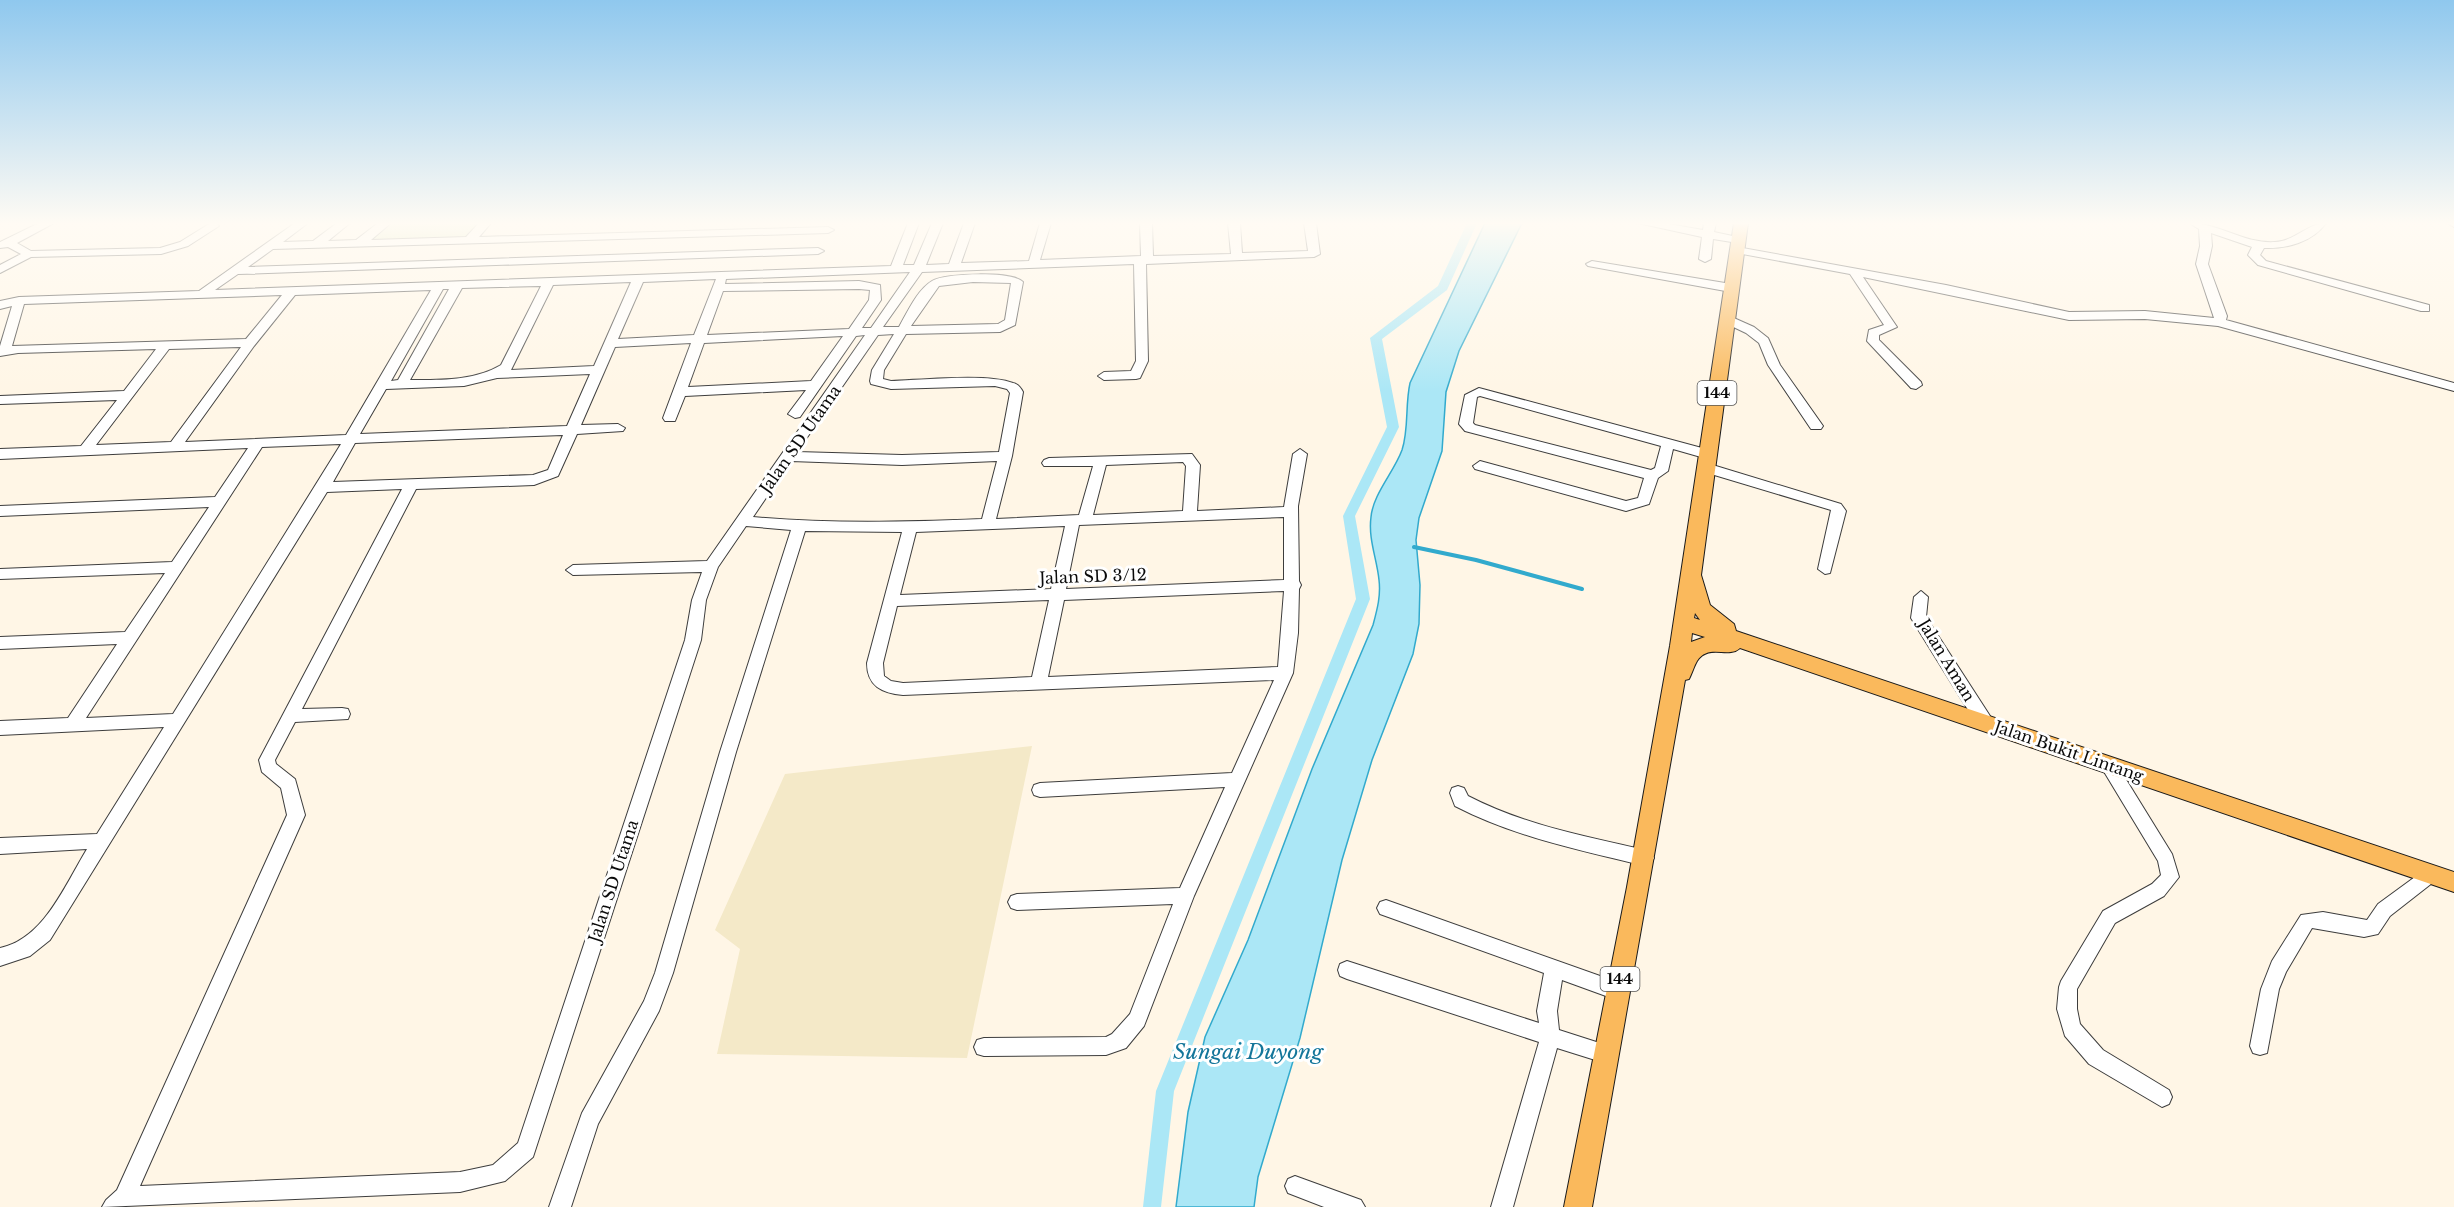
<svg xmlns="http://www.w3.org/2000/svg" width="2454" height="1207" viewBox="0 0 2454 1207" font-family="'Libre Baskerville',serif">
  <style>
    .farmland { fill: #f4e9c8 }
    .green { fill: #d7e8b1 }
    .water { fill: #abe7f6; stroke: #32aacd; stroke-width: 1.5 }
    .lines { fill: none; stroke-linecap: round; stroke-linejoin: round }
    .stream { stroke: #32aacd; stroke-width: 4 }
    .canal { fill: #abe7f6; fill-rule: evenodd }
    .minor-casing { stroke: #3d3d3d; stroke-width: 2 }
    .major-casing { stroke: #1b1b1b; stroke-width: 2 }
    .minor { fill: #fff; fill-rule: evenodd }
    .major { fill: #fab95c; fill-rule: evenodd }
    .labels { text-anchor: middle; stroke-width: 6; stroke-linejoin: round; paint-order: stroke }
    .shield { fill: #fff; stroke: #545454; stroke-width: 1.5 }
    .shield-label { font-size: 15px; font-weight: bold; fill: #0a0a0a }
    .street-label { font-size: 16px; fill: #0a0a0a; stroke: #fff }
    .near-water-label { font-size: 21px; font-style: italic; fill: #14769a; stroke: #fff }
  </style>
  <rect width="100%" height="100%" fill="#fff6e6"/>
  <path class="farmland" d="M1032,746L967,1058L717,1054L740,949L715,930L785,774Z"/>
  <path class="green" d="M394,223H481L467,238L371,239Z"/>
  <path class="water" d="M1485,223H1522L1459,351L1446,392L1442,451L1419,518L1416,540L1420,585L1419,624L1413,654L1372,760L1342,860L1300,1038L1258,1177L1254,1207H1176L1188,1112L1205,1037L1248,940L1312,769L1373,625C1377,610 1381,596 1379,580C1377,559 1368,539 1371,517C1373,494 1394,472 1402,450C1409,429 1405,405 1410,383Z"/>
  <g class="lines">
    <path class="stream" d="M1414,547L1476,560L1582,589"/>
    <path class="canal" d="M1467,223H1477L1447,290L1382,339L1399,427L1355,516L1370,599L1174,1091L1161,1207H1143L1156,1091L1356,599L1343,516L1387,427L1370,338L1438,286Z"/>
    <defs>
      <g id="minor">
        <path d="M39,223H54L17,243L31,251L160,248L180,242L209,224H217L219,226L188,246L161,254L31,257L0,273V265L21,254L8,247L0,248V242Z"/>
        <path d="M295,223H308L283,242L313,241L337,223H350L328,241L356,240L378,223H391L371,240L466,237L479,223H491L479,237L828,227L834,230L828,233L273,249L248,267L818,248L824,251L818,254L238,274L215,290L891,266L908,223H919L903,265H914L932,223H943L926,265L949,264L964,223H975L961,263L1029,261L1040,223H1051L1040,260L1141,256L1140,223H1152L1153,256L1231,254L1228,223H1240L1242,253L1308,251L1304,223H1316L1320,254L1314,257L1146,264L1148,361L1140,378L1136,379L1104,380L1098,376L1104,372L1131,371L1136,361L1134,264L922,272L883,327H899C907,313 917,290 932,281C945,273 1013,271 1023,282L1015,325L1000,332L906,334L884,370L883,379L891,381C920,380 989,373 1013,383C1018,384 1021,388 1023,392L1012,456L996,519L1079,515L1093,466H1044L1042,463L1044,460L1049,458L1192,454L1200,465L1197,511L1284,507L1293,454L1300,449L1307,454L1298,506L1299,581L1301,585L1299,589L1298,633L1293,673L1194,896L1144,1026L1126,1048L1106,1055L984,1056L977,1054L974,1047L977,1040L984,1038L1106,1037L1112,1034L1130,1014L1173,904L1017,910L1011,908L1008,902L1011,896L1017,894L1180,888L1225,787L1040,797L1034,795L1032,790L1034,785L1040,783L1232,773L1274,680L903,695C882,693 867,686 867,663L902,532L805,531L736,752L673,973L659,1011L598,1124L571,1207H549L582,1113L644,1001L655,973L720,752L791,530L746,526L718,567L706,600L701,640L533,1157L505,1181L460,1192L102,1207L106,1200L117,1190L287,815L281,788L262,772L259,760L402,489L327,492L50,940L30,956L0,966V948C44,939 65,885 87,849L0,854V838L97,834L164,727L0,735V721L68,718L117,644L0,649V637L125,632L165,573L0,579V569L172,562L209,507L0,516V506L215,497L248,448L0,459V449L81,446L117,400L0,404V396L124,391L156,349L18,353L0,356V346L12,306L0,309V301L19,297L199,291ZM910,272L871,328H862L881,300L880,285L859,281L725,284L726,279ZM716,279L694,335L618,339L643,282ZM631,282L594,366L511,370L553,285ZM973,282L1011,283L1005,320L998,324L911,326L939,286ZM541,286L501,365C474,381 441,380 410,380L462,288ZM443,289H449L398,380L391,381ZM859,289L870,290L869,300L849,329L707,335L723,291ZM431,290L346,435L185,442L254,346L295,295ZM282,295L246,339L12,346L24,304ZM894,334L872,370L870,381L871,384L891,389L995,386L1007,389L1010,393L999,452L902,455L797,452L878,335ZM865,335L707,561L573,565L566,570L573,575L702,572L692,600L685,640L518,1143L493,1165L460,1172L140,1186L305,815L295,779L276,764L275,760L295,722L348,719L350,714L348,709L342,708L302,709L416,489L534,485L558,476L577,434L623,431L625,428L618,424L581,425L615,347L691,343L663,418L665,421H675L685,396L806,390L788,414L795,418L800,417L856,336ZM843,336L811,381L688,387L704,343ZM241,347L171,442L96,445L169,349ZM590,374L567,426L360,434L386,389L464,386L497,378ZM563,435L548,470L533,475L333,482L355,443ZM341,444L173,714L86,718L262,447ZM791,461L902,465L997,461L982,519C906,522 829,524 753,517ZM1183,462L1186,466L1183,511L1093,515L1106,465ZM1284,517V580L1066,589L1079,525ZM1065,526L1051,589L900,595L916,532ZM1284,591L1278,667L1048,677L1064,600ZM1049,600L1032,677L903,683L891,681L884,676L883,663L897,606Z"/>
        <path d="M1638,223H1663L1703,230L1704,223H1716L1714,232L1742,238L1744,240L1738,243L1713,239L1711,259L1705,262L1699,259L1702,237Z"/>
        <path d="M2189,223C2219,223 2244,244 2275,242C2295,241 2308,223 2326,223C2313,242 2286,249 2264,248L2260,255L2266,261L2429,305V311H2421L2258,265L2248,255L2252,247L2211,233L2212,246L2208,264L2227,316L2226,320L2454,383V391L2218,326L2145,319L2069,320L1863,277L1897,327L1879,335V340L1921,382L1922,385L1916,389L1911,388L1867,341L1869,330L1884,325L1850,274L1737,253L1731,250L1737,247L1946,285L2069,312L2145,311L2214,318L2196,264L2200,246L2199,229Z"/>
        <path d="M2447,223H2454V227Z"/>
        <path d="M1592,261L1731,284L1737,288L1731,292L1588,266L1586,264Z"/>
        <path d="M1727,315L1754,327L1768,338L1780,365L1823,426L1821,429H1811L1768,365L1759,343L1746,333L1723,322L1721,319Z"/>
        <path d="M1479,388L1713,451L1715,454L1708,459L1673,449L1668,471L1658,478L1649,504L1626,511L1475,469L1473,466L1480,461L1626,501L1638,498L1644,478L1465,431L1459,424L1465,395ZM1480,396L1661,446L1655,468L1651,470L1475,425L1473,423L1477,397Z"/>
        <path d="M1706,463L1841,504L1846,511L1830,573L1825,574L1818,569L1831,510L1701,471L1699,468L1701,465Z"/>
        <path d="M1921,591L1928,597L1926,617L1990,716L1992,721L1990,726L1984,727L1978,726L1911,618L1914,597Z"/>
        <path d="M2108,758L2114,760L2172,854L2179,877L2164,896L2115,923L2077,989V1009L2080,1024L2103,1050L2169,1090L2172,1097L2169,1104L2162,1107L2089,1064L2065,1036L2057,1009L2059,987L2061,981L2103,911L2152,884L2161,875L2158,861L2100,765L2102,760Z"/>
        <path d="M1458,786L1464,788L1468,796C1524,825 1584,836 1645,850L1651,853L1654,858L1651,863L1645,866C1580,850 1515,837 1455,806L1450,793L1452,788Z"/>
        <path d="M2430,866L2436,868L2439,874L2436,880L2390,916L2378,934L2364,937L2312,928L2286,972L2279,989L2267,1053L2260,1055L2253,1053L2250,1046L2261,989L2272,961L2301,915L2323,912L2367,920L2378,904Z"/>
        <path d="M1386,900L1617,982L1624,985L1626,991L1624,997L1617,1000L1562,980L1557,1011L1559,1030L1615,1048L1618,1055L1615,1062L1608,1064L1557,1048L1513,1207H1491L1539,1042L1347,979L1340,976L1338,970L1340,964L1347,961L1539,1023L1537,1011L1544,973L1380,914L1377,908L1380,902Z"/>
        <path d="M1295,1176L1361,1200L1365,1207H1324L1288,1193L1285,1186L1288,1179Z"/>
      </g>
      <path id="major" d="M1734,223H1748L1701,575L1710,605L1734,624L1736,631L2454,872V892L1740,648C1728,659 1709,643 1697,661C1694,666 1692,673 1689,679L1685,680L1592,1207H1564L1627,887L1670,646ZM1695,613L1700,620L1694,618ZM1692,633L1705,637L1691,642Z"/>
    </defs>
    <use href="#minor" class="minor-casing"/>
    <use href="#major" class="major-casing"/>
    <use href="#minor" class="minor"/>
    <use href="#major" class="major"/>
  </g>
  <linearGradient id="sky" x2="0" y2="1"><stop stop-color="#8fc8ee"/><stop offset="0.57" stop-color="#fffbf4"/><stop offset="1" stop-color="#fffbf4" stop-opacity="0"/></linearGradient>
  <rect width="2454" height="392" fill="url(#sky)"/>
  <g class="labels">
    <g class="shield">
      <rect x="1697.5" y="381" width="39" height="24" rx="4.5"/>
      <rect x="1600.5" y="967" width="39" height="24" rx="4.5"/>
    </g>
    <g class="shield-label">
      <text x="1717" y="398">144</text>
      <text x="1620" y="984">144</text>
    </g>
    <g class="street-label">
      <text transform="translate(800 439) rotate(-55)" y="6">Jalan SD Utama</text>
      <text transform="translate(1093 576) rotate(-2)" y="6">Jalan SD 3/12</text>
      <text transform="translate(1947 660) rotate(59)" y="6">Jalan Aman</text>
      <text transform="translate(2069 751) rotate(19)" y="6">Jalan Bukit Lintang</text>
      <text transform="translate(613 881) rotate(-72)" y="6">Jalan SD Utama</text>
    </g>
    <g class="near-water-label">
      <text x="1248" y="1059">Sungai Duyong</text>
    </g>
  </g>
</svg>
